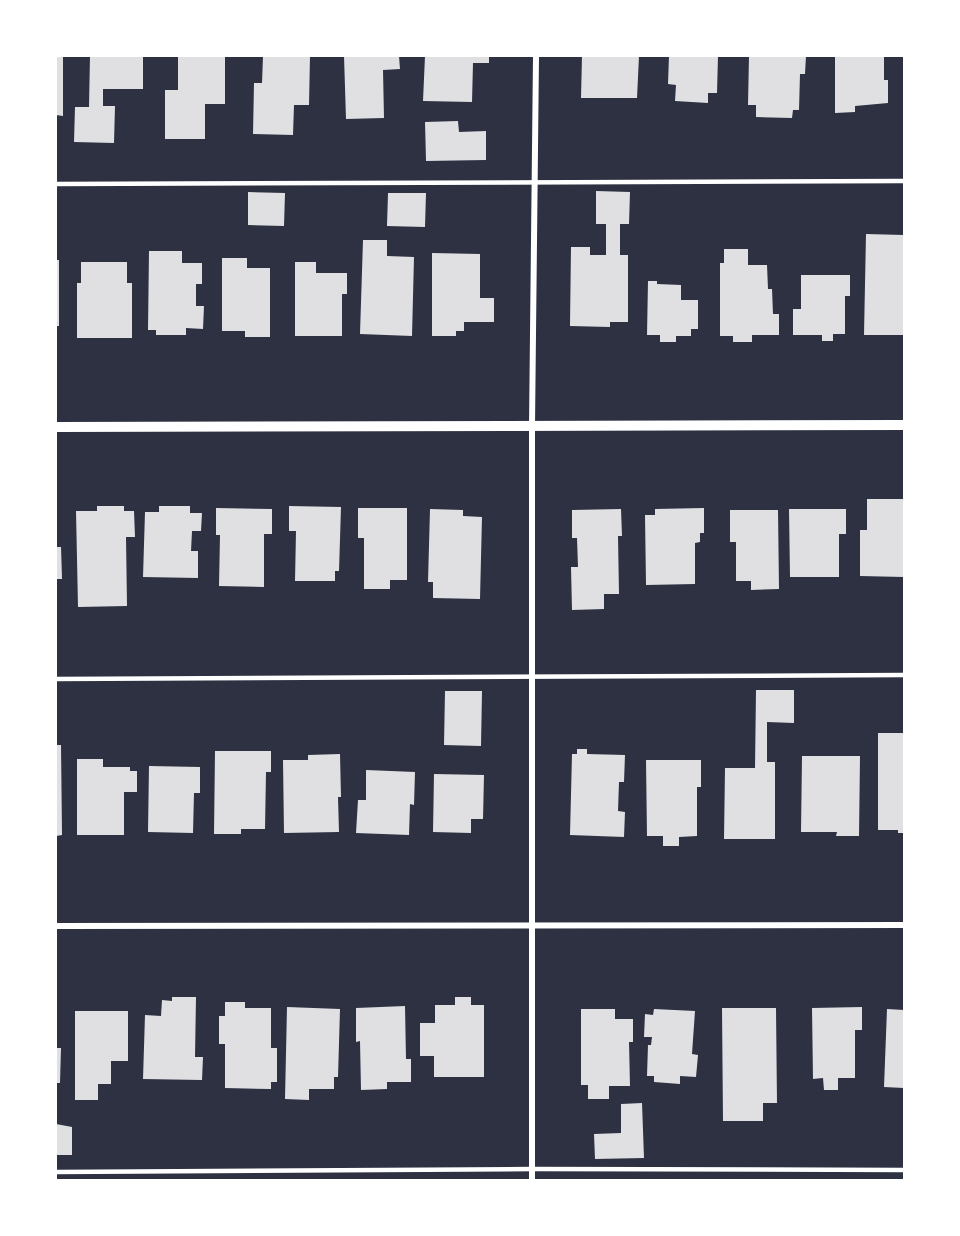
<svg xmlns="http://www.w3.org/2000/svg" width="960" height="1236" viewBox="0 0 960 1236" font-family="Quicksand,sans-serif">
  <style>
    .building { fill: #e0e0e3 }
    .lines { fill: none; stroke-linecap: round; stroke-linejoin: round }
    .service { stroke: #fff; stroke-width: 4.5 }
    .minor { stroke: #fff; stroke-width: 6 }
    .tertiary { stroke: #fff; stroke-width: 10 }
  </style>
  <rect width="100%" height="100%" fill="#2d3142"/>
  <g class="building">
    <path d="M56,56H63V116L56,115Z"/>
    <path d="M90,56H143V89H103V106H115L114,143L74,142L75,107H89Z"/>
    <path d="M178,56H225V104H205V139H165V90H178Z"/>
    <path d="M263,56H310L309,105H294L293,135L253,134L254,83H262Z"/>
    <path d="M344,56H399L400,69L383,70L384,118L346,119Z"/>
    <path d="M425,56H489V63H473L472,102L423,101Z"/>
    <path d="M582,56H639L637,98H581Z"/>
    <path d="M669,56H718L717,93H708V103L675,101L676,85L668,84Z"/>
    <path d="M749,56H806L805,74H800L799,110H793L792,118L756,117V105H748Z"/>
    <path d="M835,56H884V80H888V103L855,106V112L835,113Z"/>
    <path d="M458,121L459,132L486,131V160L426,161L425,122Z"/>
    <path d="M596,191L630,192L629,224H620V255H628V322H610V327L570,326L571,247H590V255H606V224H596Z"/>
    <path d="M248,192L285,193L284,226L248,225Z"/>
    <path d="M388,193H426L425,227L387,226Z"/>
    <path d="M866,234L904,235V335H864Z"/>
    <path d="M363,240H387V256L414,257L412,336L360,334Z"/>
    <path d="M724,249H748V265H767L768,289H772L773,314H779V335H752V342H733V336H720V263H724Z"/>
    <path d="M149,251H182V263H202V284H196V306H204L203,329L186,328V335H156V330H148Z"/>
    <path d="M432,253L480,254V298H494V322H464V331H456V336H432Z"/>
    <path d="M222,258H247V268H270V337H245V331H222Z"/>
    <rect x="56" y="260" width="3" height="66"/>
    <path d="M81,262H127V283H132V338H77V283H81Z"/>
    <path d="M295,262H316V273H347V294H342V336H295Z"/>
    <path d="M801,275H850V296H845V334H833V341H822V335H793V309H801Z"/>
    <path d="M648,281H657V284L681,285V300H698V329H691V336H676V342H660V335H647Z"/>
    <path d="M867,499H904V577L860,576V530H867Z"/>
    <path d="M97,506H124V511H134L135,537H126L127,606L78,607L76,511H97Z"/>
    <path d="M159,506H190V513H202L201,531H192L191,551H198V578L143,577L145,512H159Z"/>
    <path d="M289,506L341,507L339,571H335V581H295L296,531H289Z"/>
    <path d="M216,508L272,509V534H264V587L219,586L220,535H216Z"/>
    <path d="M358,508H407V580H390V589H364V538H358Z"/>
    <path d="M704,508V533H700V542L695,543V584L646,585L645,515H655V509Z"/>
    <path d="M430,509L463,510V516L482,517L480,599L433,598V582H428Z"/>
    <path d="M621,509L622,536H618L619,594H604V609L572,610L571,567H578L577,538H572V510Z"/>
    <path d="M789,509H846V534H839V577H790Z"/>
    <path d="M730,510H778L779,589L751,590V581H736V542H730Z"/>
    <path d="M56,547H61L62,579H56Z"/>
    <path d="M756,690H794V723L767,722V762H775V839H724L725,768H755Z"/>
    <path d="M445,691H482L481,746L444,745Z"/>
    <path d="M878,733H904V833H898V830H878Z"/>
    <path d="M56,745H61L62,835L56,836Z"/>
    <path d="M577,749H587V754L625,755L624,782H619L618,811L625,812L624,837L570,835L572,754H577Z"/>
    <path d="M215,751H271V772H266L265,829H241V834H214Z"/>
    <path d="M340,754L341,797H338L339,832L284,833L283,760H308V755Z"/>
    <path d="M802,756H860L859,836H836L837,832H801Z"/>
    <path d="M77,759H103V767H130V771H137V792H124V835H77Z"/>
    <path d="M646,760H701V787H697V836L679,837V846H663V836H647Z"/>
    <path d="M149,766L200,767V793H194L193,833L148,832Z"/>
    <path d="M366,770L415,772L414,805L410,804L409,835L356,833L358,800H366Z"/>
    <path d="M434,774L484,775L483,819H471V833L433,832Z"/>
    <path d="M172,997H196L195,1057H203L202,1080L143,1079L145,1015L161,1016L162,1000L172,1001Z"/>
    <path d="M455,997H471V1005H484V1077H434V1056H420V1023H435V1005H455Z"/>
    <path d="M225,1002H245V1008H271V1048H277V1082H271V1089L225,1088V1044H219V1016H225Z"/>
    <path d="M405,1006L406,1059H411V1082H387V1089L361,1090L360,1041L356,1042V1008Z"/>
    <path d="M287,1007L340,1009L338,1077H334V1089H309V1100L285,1099Z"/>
    <path d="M862,1007V1030H855V1078H838V1090H824L823,1078L813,1079L812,1008Z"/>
    <path d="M722,1008H776L777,1103H763V1121H723Z"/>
    <path d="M581,1009H615V1019H633V1042H629L630,1086H609V1099H588V1085H581Z"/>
    <path d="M654,1009L695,1011L692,1054L698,1055L696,1077L680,1076V1084L654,1082V1076H647L648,1045H651L652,1037H644L645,1014L653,1015Z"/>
    <path d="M887,1009L904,1010V1088L884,1087Z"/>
    <path d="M75,1011H128V1061H111V1084H98V1100H75Z"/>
    <path d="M56,1048H61L60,1083H56Z"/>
    <path d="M642,1103L644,1158L595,1159L594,1134L621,1133V1104Z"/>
    <path d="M56,1124L72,1127V1155H56Z"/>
  </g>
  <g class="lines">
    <g class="service">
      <path d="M56,184L904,181"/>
      <path d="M56,679L904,675"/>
      <path d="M56,1172L532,1169L904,1170"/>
    </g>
    <g class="minor">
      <path d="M56,926L904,925"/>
      <path d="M532,1180V427L536,56"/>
    </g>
    <path class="tertiary" d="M56,427L904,425"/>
  </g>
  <rect width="960" height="1236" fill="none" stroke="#ffffff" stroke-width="114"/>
</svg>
